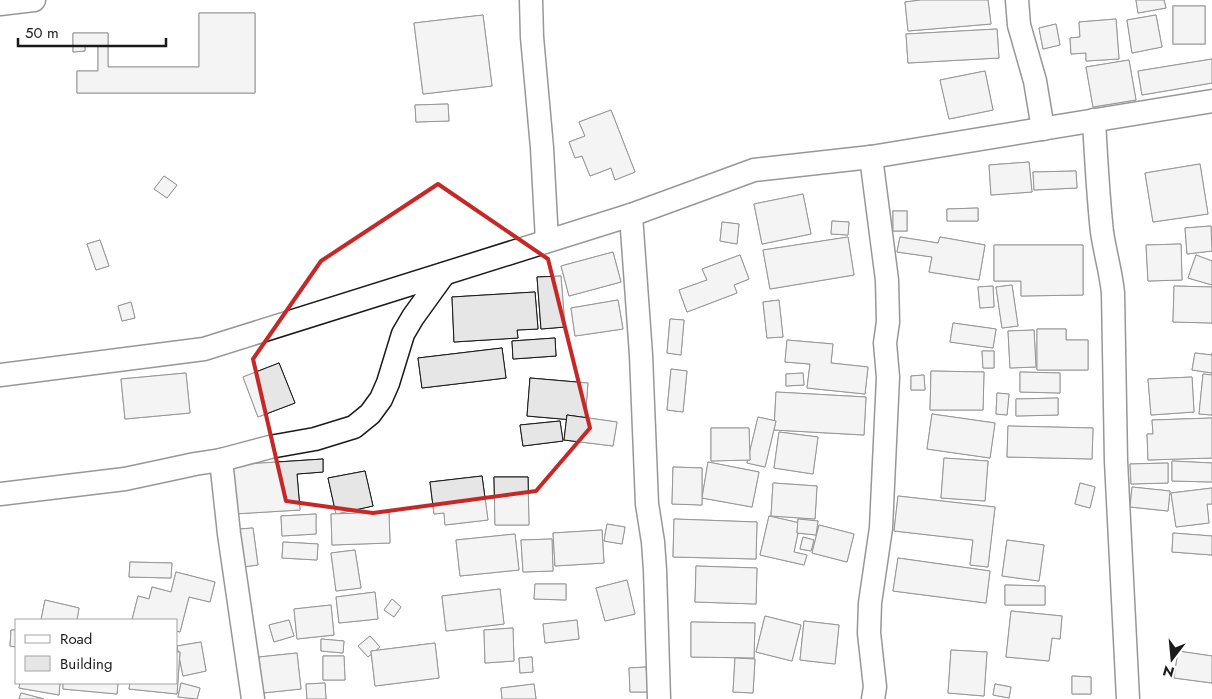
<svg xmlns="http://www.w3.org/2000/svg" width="1212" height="699" viewBox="0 0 1212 699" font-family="Jost,sans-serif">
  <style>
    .building { fill: #e6e6e6; stroke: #1a1a1a }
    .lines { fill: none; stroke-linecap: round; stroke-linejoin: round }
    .minor-casing { stroke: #1a1a1a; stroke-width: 25 }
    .minor { stroke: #fff; stroke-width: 22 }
    .marked { fill: none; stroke: #c62828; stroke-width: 4; stroke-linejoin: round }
  </style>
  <rect width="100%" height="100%" fill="#fff"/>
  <g class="building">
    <path d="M921,0H988L991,24L908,31L905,2Z"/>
    <path d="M921,0H988L991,24L908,31L905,2Z"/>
    <path d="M1136,0H1164L1166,8L1138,13Z"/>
    <path d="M1136,0H1164L1166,8L1138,13Z"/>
    <rect x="1173" y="6" width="32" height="38"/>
    <rect x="1173" y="6" width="32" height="38"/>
    <path d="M199,13H255V93H77V71H98V46H85V51L73,52V33H108V67H199Z"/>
    <path d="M199,13H255V93H77V71H98V46H85V51L73,52V33H108V67H199Z"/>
    <path d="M483,15L492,86L423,94L414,23Z"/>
    <path d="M483,15L492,86L423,94L414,23Z"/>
    <path d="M1156,15L1162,47L1132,53L1127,20Z"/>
    <path d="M1156,15L1162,47L1132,53L1127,20Z"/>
    <path d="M1116,19L1119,59L1086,61V53L1071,54L1070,38L1080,37L1079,22Z"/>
    <path d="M1116,19L1119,59L1086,61V53L1071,54L1070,38L1080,37L1079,22Z"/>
    <path d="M1056,24L1060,45L1043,49L1039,28Z"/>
    <path d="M1056,24L1060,45L1043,49L1039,28Z"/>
    <path d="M997,29L999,58L908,63L906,34Z"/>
    <path d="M997,29L999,58L908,63L906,34Z"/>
    <path d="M1212,59V83L1142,95L1138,71Z"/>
    <path d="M1212,59V83L1142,95L1138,71Z"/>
    <path d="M1129,60L1136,100L1093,107L1086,67Z"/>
    <path d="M1129,60L1136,100L1093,107L1086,67Z"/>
    <path d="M985,71L993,110L949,119L940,80Z"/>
    <path d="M985,71L993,110L949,119L940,80Z"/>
    <path d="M448,104L449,121L416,122L415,105Z"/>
    <path d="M448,104L449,121L416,122L415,105Z"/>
    <path d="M611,110L635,172L615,180L611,168L590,176L582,156L575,158L569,142L585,136L579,122Z"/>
    <path d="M611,110L635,172L615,180L611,168L590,176L582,156L575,158L569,142L585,136L579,122Z"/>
    <path d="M1029,162L1032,192L991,195L989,165Z"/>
    <path d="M1029,162L1032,192L991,195L989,165Z"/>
    <path d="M1200,164L1208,214L1153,222L1145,173Z"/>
    <path d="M1200,164L1208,214L1153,222L1145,173Z"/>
    <path d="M1076,171L1077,188L1034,190L1033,172Z"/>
    <path d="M1076,171L1077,188L1034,190L1033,172Z"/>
    <path d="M164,176L177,185L167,198L154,189Z"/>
    <path d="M164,176L177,185L167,198L154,189Z"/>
    <path d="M803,194L811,234L762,244L754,204Z"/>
    <path d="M803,194L811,234L762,244L754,204Z"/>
    <path d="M978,208V221H947V209Z"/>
    <path d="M978,208V221H947V209Z"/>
    <rect x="893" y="211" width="14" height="20"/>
    <rect x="893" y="211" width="14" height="20"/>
    <path d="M832,221L849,222L848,235L831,234Z"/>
    <path d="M832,221L849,222L848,235L831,234Z"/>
    <path d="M722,222L739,224L737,244L720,241Z"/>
    <path d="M722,222L739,224L737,244L720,241Z"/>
    <path d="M1211,226L1212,251L1187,254L1185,228Z"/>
    <path d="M1211,226L1212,251L1187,254L1185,228Z"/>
    <path d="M848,237L854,275L770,289L763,250Z"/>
    <path d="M848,237L854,275L770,289L763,250Z"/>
    <path d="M900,237L938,243L940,237L985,245L979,280L929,272L932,257L897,252Z"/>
    <path d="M900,237L938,243L940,237L985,245L979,280L929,272L932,257L897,252Z"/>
    <path d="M100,240L109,266L96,270L87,244Z"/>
    <path d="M100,240L109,266L96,270L87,244Z"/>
    <path d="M1181,244L1182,280L1148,281L1146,245Z"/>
    <path d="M1181,244L1182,280L1148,281L1146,245Z"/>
    <path d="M994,245H1083V295L1021,296V281H994Z"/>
    <path d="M994,245H1083V295L1021,296V281H994Z"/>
    <path d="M613,252L621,282L569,296L561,266Z"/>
    <path d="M613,252L621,282L569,296L561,266Z"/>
    <path d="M740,255L749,279L734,285L737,293L687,312L679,290L707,280L702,269Z"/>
    <path d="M740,255L749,279L734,285L737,293L687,312L679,290L707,280L702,269Z"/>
    <path d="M1196,255L1212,261V285L1188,278Z"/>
    <path d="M1196,255L1212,261V285L1188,278Z"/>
    <path d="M561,276L565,327L541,329L537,277Z"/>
    <path d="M561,276L565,327L541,329L537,277Z"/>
    <path d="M1012,285L1018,326L1002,328L996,287Z"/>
    <path d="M1012,285L1018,326L1002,328L996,287Z"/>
    <path d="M993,286L994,307L980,308L978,287Z"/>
    <path d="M993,286L994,307L980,308L978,287Z"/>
    <path d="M1174,286L1212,287V323L1173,322Z"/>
    <path d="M1174,286L1212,287V323L1173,322Z"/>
    <path d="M535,292L538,329L517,330L518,338L454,342L452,297Z"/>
    <path d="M535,292L538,329L517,330L518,338L454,342L452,297Z"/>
    <path d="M618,300L623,329L575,336L571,308Z"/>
    <path d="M618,300L623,329L575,336L571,308Z"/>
    <path d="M779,300L783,337L767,338L763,302Z"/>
    <path d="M779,300L783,337L767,338L763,302Z"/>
    <path d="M131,302L135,318L122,321L118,306Z"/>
    <path d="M131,302L135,318L122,321L118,306Z"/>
    <path d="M670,319L684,320L681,355L667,353Z"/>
    <path d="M670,319L684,320L681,355L667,353Z"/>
    <path d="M953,323L996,329L993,348L950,342Z"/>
    <path d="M953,323L996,329L993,348L950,342Z"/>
    <path d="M1037,329H1066V340H1088V370H1037Z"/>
    <path d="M1037,329H1066V340H1088V370H1037Z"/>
    <path d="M1034,330L1036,367L1010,368L1008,331Z"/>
    <path d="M1034,330L1036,367L1010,368L1008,331Z"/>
    <path d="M555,338L556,356L513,359L512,341Z"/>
    <path d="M555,338L556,356L513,359L512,341Z"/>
    <path d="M787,340L833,344L831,363L868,367L865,394L807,388L810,364L785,362Z"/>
    <path d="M787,340L833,344L831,363L868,367L865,394L807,388L810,364L785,362Z"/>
    <path d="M502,348L506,378L422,388L418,358Z"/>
    <path d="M502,348L506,378L422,388L418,358Z"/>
    <path d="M982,351H994V368H983Z"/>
    <path d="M982,351H994V368H983Z"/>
    <path d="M1195,353L1212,355V353V373L1192,370Z"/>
    <path d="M1195,353L1212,355V353V373L1192,370Z"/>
    <path d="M279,363L295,403L258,417L243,377Z"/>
    <path d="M279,363L295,403L258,417L243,377Z"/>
    <path d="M671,369L687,371L683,412L667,410Z"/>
    <path d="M671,369L687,371L683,412L667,410Z"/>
    <path d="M931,371L984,372L983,410H930Z"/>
    <path d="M931,371L984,372L983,410H930Z"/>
    <path d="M1020,372L1060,373V393L1020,392Z"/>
    <path d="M1020,372L1060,373V393L1020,392Z"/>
    <path d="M186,373L190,413L125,419L121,379Z"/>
    <path d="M186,373L190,413L125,419L121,379Z"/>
    <path d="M803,373L804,385L786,386V374Z"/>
    <path d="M803,373L804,385L786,386V374Z"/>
    <path d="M1203,374L1212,375V415L1199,414Z"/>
    <path d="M1203,374L1212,375V415L1199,414Z"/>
    <path d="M924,375L925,390H911V376Z"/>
    <path d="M924,375L925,390H911V376Z"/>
    <path d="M1192,377L1194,412L1151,415L1148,379Z"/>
    <path d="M1192,377L1194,412L1151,415L1148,379Z"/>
    <path d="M530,378L588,383L585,421L527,416Z"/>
    <path d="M530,378L588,383L585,421L527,416Z"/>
    <path d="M776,392L866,397L864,435L774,430Z"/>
    <path d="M776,392L866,397L864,435L774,430Z"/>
    <path d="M997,393L1009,394L1007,415L996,414Z"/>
    <path d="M997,393L1009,394L1007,415L996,414Z"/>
    <path d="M1058,398V415L1016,416V399Z"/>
    <path d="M1058,398V415L1016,416V399Z"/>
    <path d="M932,414L995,423L990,458L927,449Z"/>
    <path d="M932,414L995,423L990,458L927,449Z"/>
    <path d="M567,415L617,422L613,446L564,440Z"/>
    <path d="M567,415L617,422L613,446L564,440Z"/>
    <path d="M758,417L776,421L765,467L747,463Z"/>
    <path d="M758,417L776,421L765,467L747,463Z"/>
    <path d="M1212,418V458L1148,460L1147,434H1153L1152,420Z"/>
    <path d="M1212,418V458L1148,460L1147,434H1153L1152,420Z"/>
    <path d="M560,421L563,441L523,446L520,425Z"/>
    <path d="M560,421L563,441L523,446L520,425Z"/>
    <path d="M1008,426L1093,428L1092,459L1007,457Z"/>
    <path d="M1008,426L1093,428L1092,459L1007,457Z"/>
    <path d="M711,428H749L750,460L711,461Z"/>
    <path d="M711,428H749L750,460L711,461Z"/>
    <path d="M779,432L818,437L813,474L774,468Z"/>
    <path d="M779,432L818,437L813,474L774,468Z"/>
    <path d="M944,458L988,461L985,501L941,498Z"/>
    <path d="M944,458L988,461L985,501L941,498Z"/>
    <path d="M323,459V472L297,474L300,510L234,514L231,465Z"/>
    <path d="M323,459V472L297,474L300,510L234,514L231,465Z"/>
    <path d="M1172,461L1212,463V482L1172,481Z"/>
    <path d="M1172,461L1212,463V482L1172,481Z"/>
    <path d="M708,462L759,472L752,507L702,498Z"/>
    <path d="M708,462L759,472L752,507L702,498Z"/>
    <path d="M1168,463V483L1131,484L1130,464Z"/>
    <path d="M1168,463V483L1131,484L1130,464Z"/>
    <path d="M673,467L702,468V505L672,504Z"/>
    <path d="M673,467L702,468V505L672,504Z"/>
    <path d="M365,471L373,506L336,514L328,478Z"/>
    <path d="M365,471L373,506L336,514L328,478Z"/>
    <path d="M482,476L488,520L445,525L444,513L434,514L430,482Z"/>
    <path d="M482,476L488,520L445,525L444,513L434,514L430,482Z"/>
    <path d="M494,477H528L529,525H495Z"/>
    <path d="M494,477H528L529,525H495Z"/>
    <path d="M773,483L817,486L815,519L771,516Z"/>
    <path d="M773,483L817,486L815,519L771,516Z"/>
    <path d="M1080,483L1095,487L1090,508L1075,504Z"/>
    <path d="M1080,483L1095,487L1090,508L1075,504Z"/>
    <path d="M1132,487L1170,491L1168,511L1130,507Z"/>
    <path d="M1132,487L1170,491L1168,511L1130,507Z"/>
    <path d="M1212,488V504H1207L1209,523L1176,527L1171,493Z"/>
    <path d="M1212,488V504H1207L1209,523L1176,527L1171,493Z"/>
    <path d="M898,496L995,507L988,567L970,565L973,540L894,531Z"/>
    <path d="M898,496L995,507L988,567L970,565L973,540L894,531Z"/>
    <path d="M389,512L390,543L332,545L331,514Z"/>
    <path d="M389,512L390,543L332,545L331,514Z"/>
    <path d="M316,514V534L282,536L281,516Z"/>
    <path d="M316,514V534L282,536L281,516Z"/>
    <path d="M769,516L800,523L794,552L807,555L804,565L760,555Z"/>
    <path d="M769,516L800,523L794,552L807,555L804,565L760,555Z"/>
    <path d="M674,519L757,522L756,559L673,557Z"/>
    <path d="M674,519L757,522L756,559L673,557Z"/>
    <path d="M798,519L818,521L816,535L797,533Z"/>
    <path d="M798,519L818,521L816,535L797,533Z"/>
    <path d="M607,524L625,527L622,544L604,541Z"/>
    <path d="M607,524L625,527L622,544L604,541Z"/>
    <path d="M819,525L854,534L847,562L812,553Z"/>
    <path d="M819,525L854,534L847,562L812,553Z"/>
    <path d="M253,528L258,565L243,567L239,529Z"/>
    <path d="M253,528L258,565L243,567L239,529Z"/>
    <path d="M602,530L604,563L555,566L553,533Z"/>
    <path d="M602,530L604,563L555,566L553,533Z"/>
    <path d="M1173,533L1212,536V555L1172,552Z"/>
    <path d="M1173,533L1212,536V555L1172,552Z"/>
    <path d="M515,534L519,570L460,576L456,540Z"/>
    <path d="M515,534L519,570L460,576L456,540Z"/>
    <path d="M803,537L814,540L811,551L800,549Z"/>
    <path d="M803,537L814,540L811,551L800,549Z"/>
    <path d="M552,539L553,571L523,572L521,540Z"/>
    <path d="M552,539L553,571L523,572L521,540Z"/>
    <path d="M1007,540L1044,545L1039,581L1002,576Z"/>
    <path d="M1007,540L1044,545L1039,581L1002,576Z"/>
    <path d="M283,542L318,544L317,560L282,558Z"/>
    <path d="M283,542L318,544L317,560L282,558Z"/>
    <path d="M355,550L361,588L336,591L331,553Z"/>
    <path d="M355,550L361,588L336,591L331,553Z"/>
    <path d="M898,558L990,571L986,603L893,591Z"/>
    <path d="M898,558L990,571L986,603L893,591Z"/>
    <path d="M130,562L172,563L171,578L129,577Z"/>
    <path d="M130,562L172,563L171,578L129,577Z"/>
    <path d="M696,566L757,568L756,604L695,602Z"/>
    <path d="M696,566L757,568L756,604L695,602Z"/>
    <path d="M176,572L215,582L210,602L189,597L180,632L176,631V620H132L138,596L149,599L152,587L171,592Z"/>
    <path d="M176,572L215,582L210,602L189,597L180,632L176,631V620H132L138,596L149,599L152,587L171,592Z"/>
    <path d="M627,580L635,614L605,621L596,588Z"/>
    <path d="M627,580L635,614L605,621L596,588Z"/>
    <path d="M535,584H566V600L534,599Z"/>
    <path d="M535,584H566V600L534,599Z"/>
    <path d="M1005,585L1045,586V605H1005Z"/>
    <path d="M1005,585L1045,586V605H1005Z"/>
    <path d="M500,589L504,624L446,631L442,596Z"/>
    <path d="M500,589L504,624L446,631L442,596Z"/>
    <path d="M375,592L378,619L339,623L336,597Z"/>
    <path d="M375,592L378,619L339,623L336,597Z"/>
    <path d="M392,599L401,607L394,617L384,610Z"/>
    <path d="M392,599L401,607L394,617L384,610Z"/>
    <path d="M45,600L79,608L77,620H41Z"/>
    <path d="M45,600L79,608L77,620H41Z"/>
    <path d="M331,605L334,635L297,639L294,609Z"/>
    <path d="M331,605L334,635L297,639L294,609Z"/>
    <path d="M1011,611L1062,616L1060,639L1052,638L1049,661L1006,657Z"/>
    <path d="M1011,611L1062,616L1060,639L1052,638L1049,661L1006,657Z"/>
    <path d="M765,616L801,625L792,661L756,652Z"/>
    <path d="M765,616L801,625L792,661L756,652Z"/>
    <path d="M289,620L294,636L274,642L269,625Z"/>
    <path d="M289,620L294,636L274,642L269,625Z"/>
    <path d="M577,620L579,639L545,643L543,624Z"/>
    <path d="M577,620L579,639L545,643L543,624Z"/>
    <path d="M804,621L839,625L835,664L800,660Z"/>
    <path d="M804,621L839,625L835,664L800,660Z"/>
    <path d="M691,622L755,623L754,658L691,657Z"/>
    <path d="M691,622L755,623L754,658L691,657Z"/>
    <path d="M513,628L514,661L485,663L484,630Z"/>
    <path d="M513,628L514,661L485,663L484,630Z"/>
    <path d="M11,630H16V647L10,646Z"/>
    <path d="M11,630H16V647L10,646Z"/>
    <path d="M370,636L380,647L368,657L358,646Z"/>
    <path d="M370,636L380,647L368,657L358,646Z"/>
    <path d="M321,639L344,641L343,653L321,651Z"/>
    <path d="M321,639L344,641L343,653L321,651Z"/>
    <path d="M201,642L206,671L183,676L177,646Z"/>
    <path d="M201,642L206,671L183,676L177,646Z"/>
    <path d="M435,643L439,678L375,686L371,651Z"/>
    <path d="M435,643L439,678L375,686L371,651Z"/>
    <path d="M951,650L987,652L984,696L948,693Z"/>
    <path d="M951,650L987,652L984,696L948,693Z"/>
    <path d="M1178,651L1212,656V683L1174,678Z"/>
    <path d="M1178,651L1212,656V683L1174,678Z"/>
    <path d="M176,652H180L177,694L129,689L130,683H176Z"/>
    <path d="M176,652H180L177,694L129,689L130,683H176Z"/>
    <path d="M297,653L301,689L263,693L259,657Z"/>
    <path d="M297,653L301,689L263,693L259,657Z"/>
    <path d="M323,656H344L345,680H323Z"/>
    <path d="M323,656H344L345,680H323Z"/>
    <path d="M532,657L533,672L520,673L519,658Z"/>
    <path d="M532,657L533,672L520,673L519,658Z"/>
    <path d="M735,658L755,659L753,693L733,692Z"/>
    <path d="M735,658L755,659L753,693L733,692Z"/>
    <path d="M646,667L648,692H630L629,668Z"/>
    <path d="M646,667L648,692H630L629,668Z"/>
    <path d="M1072,676L1091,677V694H1072Z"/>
    <path d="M1072,676L1091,677V694H1072Z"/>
    <path d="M20,683H60L59,695L19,688Z"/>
    <path d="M20,683H60L59,695L19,688Z"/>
    <path d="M63,683H118L117,694L63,689Z"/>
    <path d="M63,683H118L117,694L63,689Z"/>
    <path d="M181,683L200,688L197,699L178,697Z"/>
    <path d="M181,683L200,688L197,699L178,697Z"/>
    <path d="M325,683L326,699H307L306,684Z"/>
    <path d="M325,683L326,699H307L306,684Z"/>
    <path d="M534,684L536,699H502L501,688Z"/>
    <path d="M534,684L536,699H502L501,688Z"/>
    <path d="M995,684L1011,687L1009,698L993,695Z"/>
    <path d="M995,684L1011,687L1009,698L993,695Z"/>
    <path d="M21,693L44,699H19Z"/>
    <path d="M21,693L44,699H19Z"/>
  </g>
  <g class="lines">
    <defs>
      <g id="minor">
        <path d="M531,0L532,37L542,148L547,241"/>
        <path d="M1017,0L1019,25L1035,81L1043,129"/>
        <path d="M0,4L34,0"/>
        <path d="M1094,120C1096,158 1098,195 1102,232C1105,253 1111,272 1113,293L1116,461L1128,699"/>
        <path d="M871,157L887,280L888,322L885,343L888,377L881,528L870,603L869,633L875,687L873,699"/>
        <path d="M631,215L641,355L647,504L653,542L655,570L659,699"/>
        <path d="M0,375L204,349L631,215L754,170L871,157L1212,101"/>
        <path d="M221,460L229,534L253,699"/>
        <path d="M0,494L125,479L195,464L221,460L270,447L315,439L354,427L370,414L381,399L388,383L403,334L413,317L444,274"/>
      </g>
    </defs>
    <use href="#minor" class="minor-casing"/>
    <use href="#minor" class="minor"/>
  </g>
  <path d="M0 0H1212V699H0ZM438,184L548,259L590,428L536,491L373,513L286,501L253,359L321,261Z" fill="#fff" fill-opacity=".55" fill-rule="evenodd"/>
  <path class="marked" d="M438,184L548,259L590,428L536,491L373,513L286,501L253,359L321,261Z"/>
  <rect x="15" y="619" width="162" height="65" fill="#ffffff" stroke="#a3a3a3"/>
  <rect x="25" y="635" width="25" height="8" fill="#ffffff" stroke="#a3a3a3"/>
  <text x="60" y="644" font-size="15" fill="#1a1a1a">Road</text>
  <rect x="25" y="656" width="25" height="15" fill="#e6e6e6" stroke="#a3a3a3"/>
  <text x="60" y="669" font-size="15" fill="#1a1a1a">Building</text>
  <g transform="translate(1172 659) rotate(196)" stroke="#ffffff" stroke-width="4" paint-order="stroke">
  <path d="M0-4L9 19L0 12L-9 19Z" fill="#1a1a1a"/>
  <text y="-8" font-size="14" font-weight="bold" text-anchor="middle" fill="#1a1a1a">N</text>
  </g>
  <path d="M18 38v8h148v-8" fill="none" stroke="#1a1a1a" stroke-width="2.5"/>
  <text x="25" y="38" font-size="15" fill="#1a1a1a" stroke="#ffffff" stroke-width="4" paint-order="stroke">50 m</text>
</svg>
